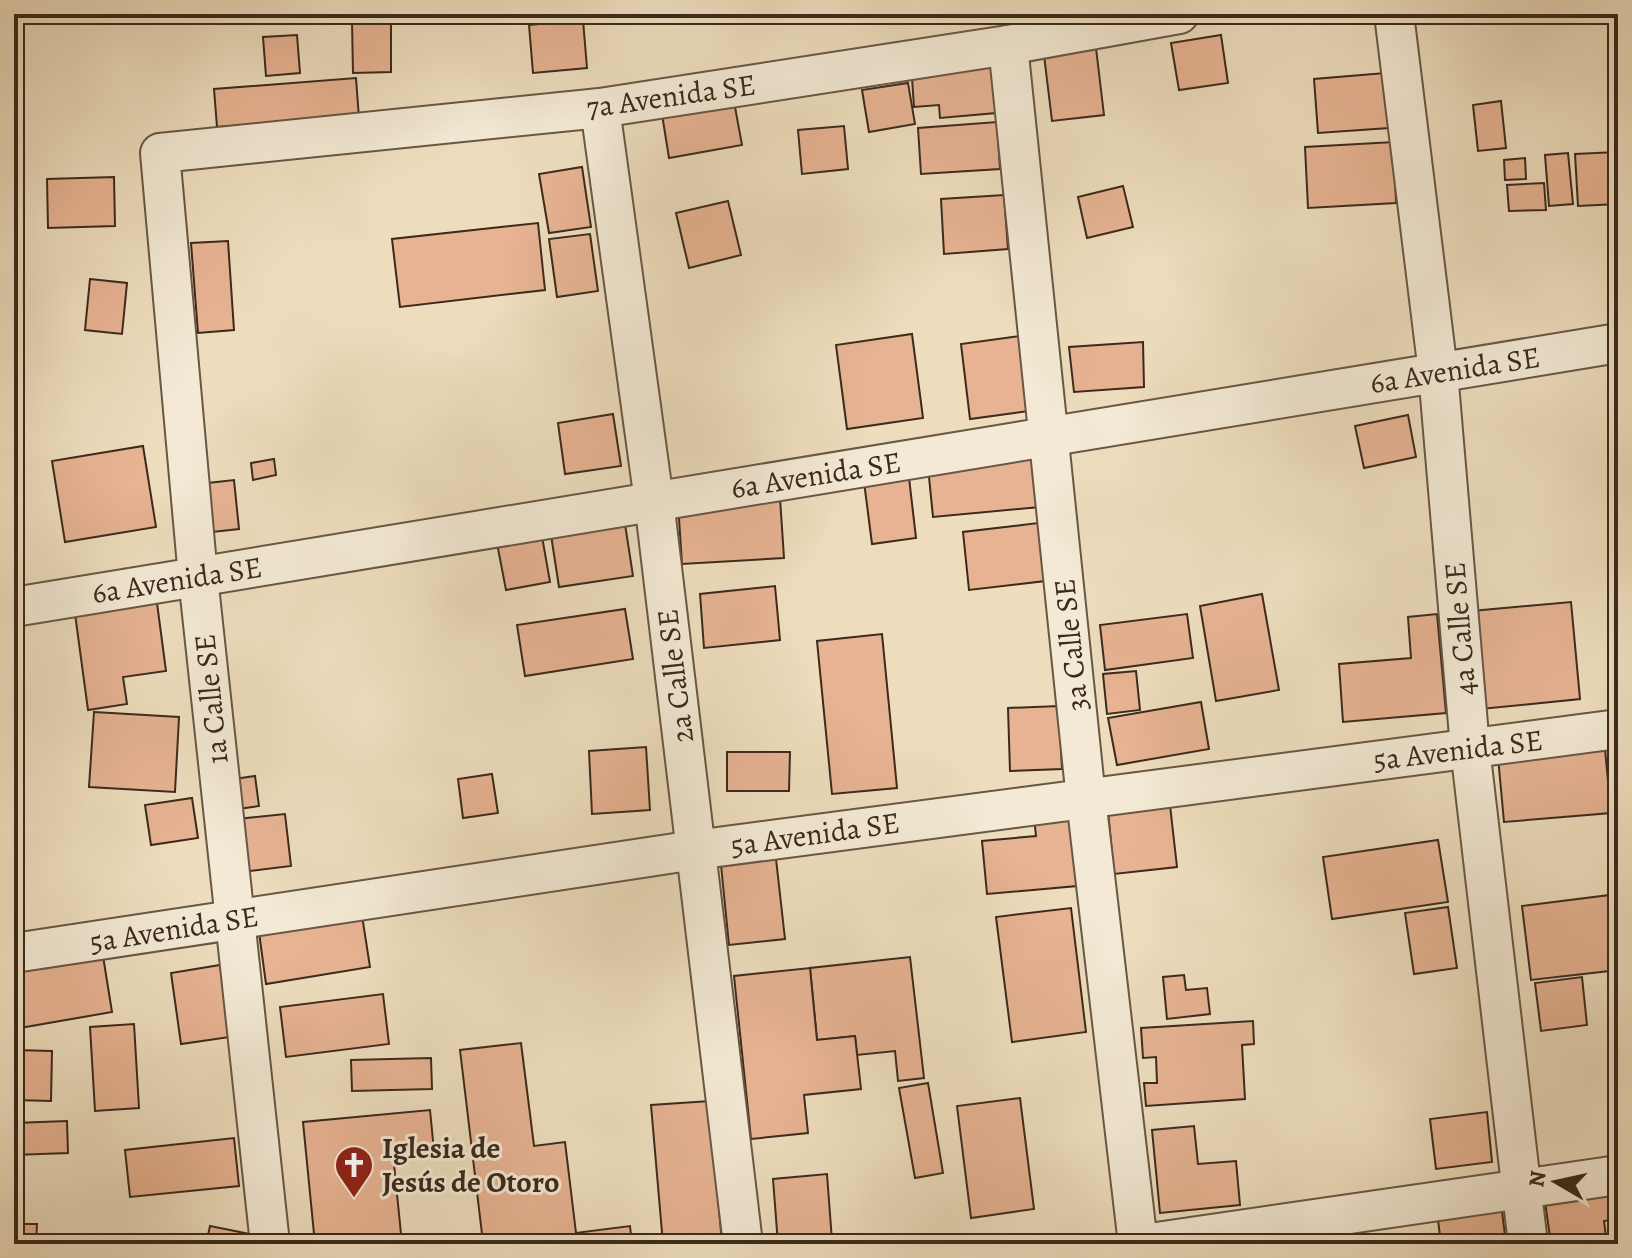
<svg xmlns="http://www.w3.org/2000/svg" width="1632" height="1258" viewBox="0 0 1632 1258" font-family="Alegreya,serif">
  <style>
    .building { fill: #e7b393; stroke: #3b2a1d; stroke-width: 2 }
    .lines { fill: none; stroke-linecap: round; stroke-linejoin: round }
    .street-casing { stroke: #685745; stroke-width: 42 }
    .street { stroke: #f3e9d4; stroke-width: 38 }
    .labels { text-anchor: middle; stroke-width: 6; stroke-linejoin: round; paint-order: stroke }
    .street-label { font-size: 30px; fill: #3b2a1d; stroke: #f3e9d4 }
    .poi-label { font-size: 30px; font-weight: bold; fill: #3b2a1d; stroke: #f3e9d4; text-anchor: start }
  </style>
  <rect width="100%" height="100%" fill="#edddbd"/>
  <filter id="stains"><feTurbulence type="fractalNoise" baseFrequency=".0025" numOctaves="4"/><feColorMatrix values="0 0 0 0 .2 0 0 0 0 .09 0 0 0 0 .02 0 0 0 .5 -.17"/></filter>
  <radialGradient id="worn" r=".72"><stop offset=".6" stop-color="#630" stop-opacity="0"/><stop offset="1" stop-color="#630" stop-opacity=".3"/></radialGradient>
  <g class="building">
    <path d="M391,20V72L353,73L352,21Z"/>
    <path d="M583,20L587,68L533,73L529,25Z"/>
    <path d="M297,35L300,73L266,76L263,37Z"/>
    <path d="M1221,35L1228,83L1179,90L1171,43Z"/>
    <path d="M1096,48L1104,115L1052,121L1044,55Z"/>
    <path d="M992,66L996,113L940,118L939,105L914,107L912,78Z"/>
    <path d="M1385,73L1389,128L1318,133L1314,79Z"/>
    <path d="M356,78L360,132L258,140L257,124L217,127L214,89Z"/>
    <path d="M908,83L915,124L869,132L862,90Z"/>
    <path d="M733,96L742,145L669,158L661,108Z"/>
    <path d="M1501,101L1506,148L1478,151L1473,105Z"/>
    <path d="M997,122L1000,169L921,174L918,128Z"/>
    <path d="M844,126L848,169L802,174L798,130Z"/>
    <path d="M1394,142L1396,203L1308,208L1305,147Z"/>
    <path d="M1617,152L1618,204L1578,206L1575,154Z"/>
    <path d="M1568,153L1573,204L1549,206L1545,155Z"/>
    <path d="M1525,158L1526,179L1505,180L1504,160Z"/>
    <path d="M582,167L591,227L549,233L539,174Z"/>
    <path d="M114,177L115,226L48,228L47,179Z"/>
    <path d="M1544,183L1546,210L1509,211L1507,185Z"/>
    <path d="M1123,186L1133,227L1087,238L1078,197Z"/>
    <path d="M1004,195L1008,249L944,254L941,199Z"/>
    <path d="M728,201L741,255L689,268L676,213Z"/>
    <path d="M538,223L545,290L400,307L392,239Z"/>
    <path d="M590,234L598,291L557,297L549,239Z"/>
    <path d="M228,241L234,330L198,333L191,243Z"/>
    <path d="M90,279L127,283L122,334L85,330Z"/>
    <path d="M912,334L923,418L847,429L836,345Z"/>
    <path d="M1027,335L1036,410L970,419L961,344Z"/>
    <path d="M1143,342L1144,387L1074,392L1069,347Z"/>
    <path d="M613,414L621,466L565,474L558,423Z"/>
    <path d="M1408,415L1416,457L1364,468L1355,426Z"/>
    <path d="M143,446L156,527L65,542L52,461Z"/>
    <path d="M1035,455L1040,507L933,517L928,467Z"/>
    <path d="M274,459L276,475L253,480L251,463Z"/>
    <path d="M908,469L916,538L872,544L863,474Z"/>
    <path d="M234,480L239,529L203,533L199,484Z"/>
    <path d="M780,498L784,558L682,564L678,503Z"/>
    <path d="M623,511L633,576L559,587L549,522Z"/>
    <path d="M1038,523L1045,581L969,590L963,532Z"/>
    <path d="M540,525L550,582L506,590L495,533Z"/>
    <path d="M775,586L780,640L704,648L700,594Z"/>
    <path d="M155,588L166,671L123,677L127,704L88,710L73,599Z"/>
    <path d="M1262,594L1279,690L1216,701L1200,606Z"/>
    <path d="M1571,602L1580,699L1481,709L1472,611Z"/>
    <path d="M625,609L633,659L525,676L517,625Z"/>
    <path d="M1187,614L1193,658L1105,670L1100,625Z"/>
    <path d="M1437,614L1446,713L1343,722L1339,664L1411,658L1408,617Z"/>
    <path d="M882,634L897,788L832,794L817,641Z"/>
    <path d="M1136,671L1140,710L1107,714L1103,674Z"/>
    <path d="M1201,702L1209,749L1117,765L1108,718Z"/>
    <path d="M1059,706L1062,769L1010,771L1008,708Z"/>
    <path d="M94,712L179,717L175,792L89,787Z"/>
    <path d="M646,747L650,810L592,814L589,751Z"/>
    <path d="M1605,749L1611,813L1504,822L1498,757Z"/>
    <path d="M727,752H790L789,791H727Z"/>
    <path d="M492,774L498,813L463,818L458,779Z"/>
    <path d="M255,776L259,806L231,810L227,780Z"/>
    <path d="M192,798L198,838L151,845L145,805Z"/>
    <path d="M1170,805L1177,867L1114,874L1108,811Z"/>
    <path d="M285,814L291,866L242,872L237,819Z"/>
    <path d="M1070,814L1077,886L987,894L982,841L1036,836L1034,817Z"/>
    <path d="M1438,840L1448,902L1332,919L1323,857Z"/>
    <path d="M14,846L17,897H14Z"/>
    <path d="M776,859L785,939L729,945L721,865Z"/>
    <path d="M1618,894V970L1531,980L1522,906Z"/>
    <path d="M1448,907L1457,968L1414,974L1405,913Z"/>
    <path d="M1071,908L1086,1032L1012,1042L996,917Z"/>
    <path d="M361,909L370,967L266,984L258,925Z"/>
    <path d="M103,956L112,1012L14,1029V972Z"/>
    <path d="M910,957L924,1078L898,1081L895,1051L857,1055L855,1036L817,1040L810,968Z"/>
    <path d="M220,965L230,1037L181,1044L171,973Z"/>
    <path d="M810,968L817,1040L855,1036L861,1089L804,1095L808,1133L751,1139L734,976Z"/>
    <path d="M1184,975L1186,990L1207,988L1210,1014L1167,1019L1163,977Z"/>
    <path d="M1582,977L1587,1025L1541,1031L1535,983Z"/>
    <path d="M383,994L389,1044L286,1057L280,1007Z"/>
    <path d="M1253,1021L1254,1044L1242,1045L1245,1099L1146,1106L1144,1083H1157L1156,1057L1143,1058L1141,1028Z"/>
    <path d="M134,1024L139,1108L95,1111L90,1027Z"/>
    <path d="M521,1043L534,1146L565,1142L576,1233L630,1226L632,1244H407L482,1234L460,1050Z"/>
    <path d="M14,1050L52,1051L51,1101L14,1100Z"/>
    <path d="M431,1058L432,1089L352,1091L351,1060Z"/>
    <path d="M928,1083L943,1173L915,1178L899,1088Z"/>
    <path d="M1020,1098L1034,1209L971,1218L957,1106Z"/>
    <path d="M710,1101L722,1244H663L651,1105Z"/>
    <path d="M430,1110L434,1151L393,1154L402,1244H315L303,1122Z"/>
    <path d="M1487,1112L1492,1162L1436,1169L1430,1119Z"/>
    <path d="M67,1121L68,1153L14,1155V1123Z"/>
    <path d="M1194,1126L1198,1164L1236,1161L1240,1205L1160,1213L1152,1130Z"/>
    <path d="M234,1138L239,1186L130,1197L125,1150Z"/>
    <path d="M827,1174L832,1241L778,1244L773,1179Z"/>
    <path d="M1618,1184V1219L1604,1221L1606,1237L1551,1244L1544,1195Z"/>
    <path d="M1501,1203L1506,1244H1441L1437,1212Z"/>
    <path d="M14,1224H37L36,1244H14Z"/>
    <path d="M210,1226L250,1234L247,1244H229L207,1240Z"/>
  </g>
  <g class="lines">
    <defs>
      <g id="street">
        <path d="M1394,14L1438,372L1470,748L1528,1244"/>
        <path d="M1008,45L1086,799L1138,1244"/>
        <path d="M600,108L654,501L743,1244"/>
        <path d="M14,607L1618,343"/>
        <path d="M14,953L695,850L1618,729"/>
        <path d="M270,1244L198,577L160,153L600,108L1008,45L1179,14"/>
        <path d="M1143,1244L1618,1175"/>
      </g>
    </defs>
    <use href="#street" class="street-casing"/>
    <use href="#street" class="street"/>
  </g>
  <defs>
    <symbol id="church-pin" viewBox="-11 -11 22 30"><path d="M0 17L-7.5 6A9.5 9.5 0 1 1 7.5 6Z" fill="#8f2418" stroke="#f3e9d4"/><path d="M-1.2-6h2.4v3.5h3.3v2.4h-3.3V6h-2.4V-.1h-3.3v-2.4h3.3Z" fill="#fff"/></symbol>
  </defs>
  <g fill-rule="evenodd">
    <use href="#church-pin" x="332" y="1143" width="44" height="60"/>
  </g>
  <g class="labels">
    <g class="street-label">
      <text transform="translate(671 96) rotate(-8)" y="10">7a Avenida SE</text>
      <text transform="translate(1455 370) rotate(-9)" y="10">6a Avenida SE</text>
      <text transform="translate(816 475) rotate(-9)" y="10">6a Avenida SE</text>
      <text transform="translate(177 580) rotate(-9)" y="10">6a Avenida SE</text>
      <text transform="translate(1460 629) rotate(-95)" y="10">4a Calle SE</text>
      <text transform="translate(1071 645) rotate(-96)" y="10">3a Calle SE</text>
      <text transform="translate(675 676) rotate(-97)" y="10">2a Calle SE</text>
      <text transform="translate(211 699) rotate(-96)" y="10">1a Calle SE</text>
      <text transform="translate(1458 750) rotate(-7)" y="10">5a Avenida SE</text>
      <text transform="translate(815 834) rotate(-8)" y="10">5a Avenida SE</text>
      <text transform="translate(174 929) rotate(-9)" y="10">5a Avenida SE</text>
    </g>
    <g class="poi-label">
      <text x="382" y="1158">Iglesia de<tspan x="382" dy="34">Jesús de Otoro</tspan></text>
    </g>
  </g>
  <rect width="1632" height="1258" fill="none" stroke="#edddbd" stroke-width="48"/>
  <rect x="16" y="16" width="1600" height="1226" fill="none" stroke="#3b2a1d" stroke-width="4"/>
  <rect x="24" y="24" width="1584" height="1210" fill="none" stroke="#3b2a1d" stroke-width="2"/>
  <g transform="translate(1556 1182) rotate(279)" stroke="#f3e9d4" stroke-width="6" paint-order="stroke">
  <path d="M0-6L14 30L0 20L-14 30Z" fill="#3b2a1d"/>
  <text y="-12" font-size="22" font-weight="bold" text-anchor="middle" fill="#3b2a1d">N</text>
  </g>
  <rect width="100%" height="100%" filter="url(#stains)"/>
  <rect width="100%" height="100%" fill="url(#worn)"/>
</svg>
